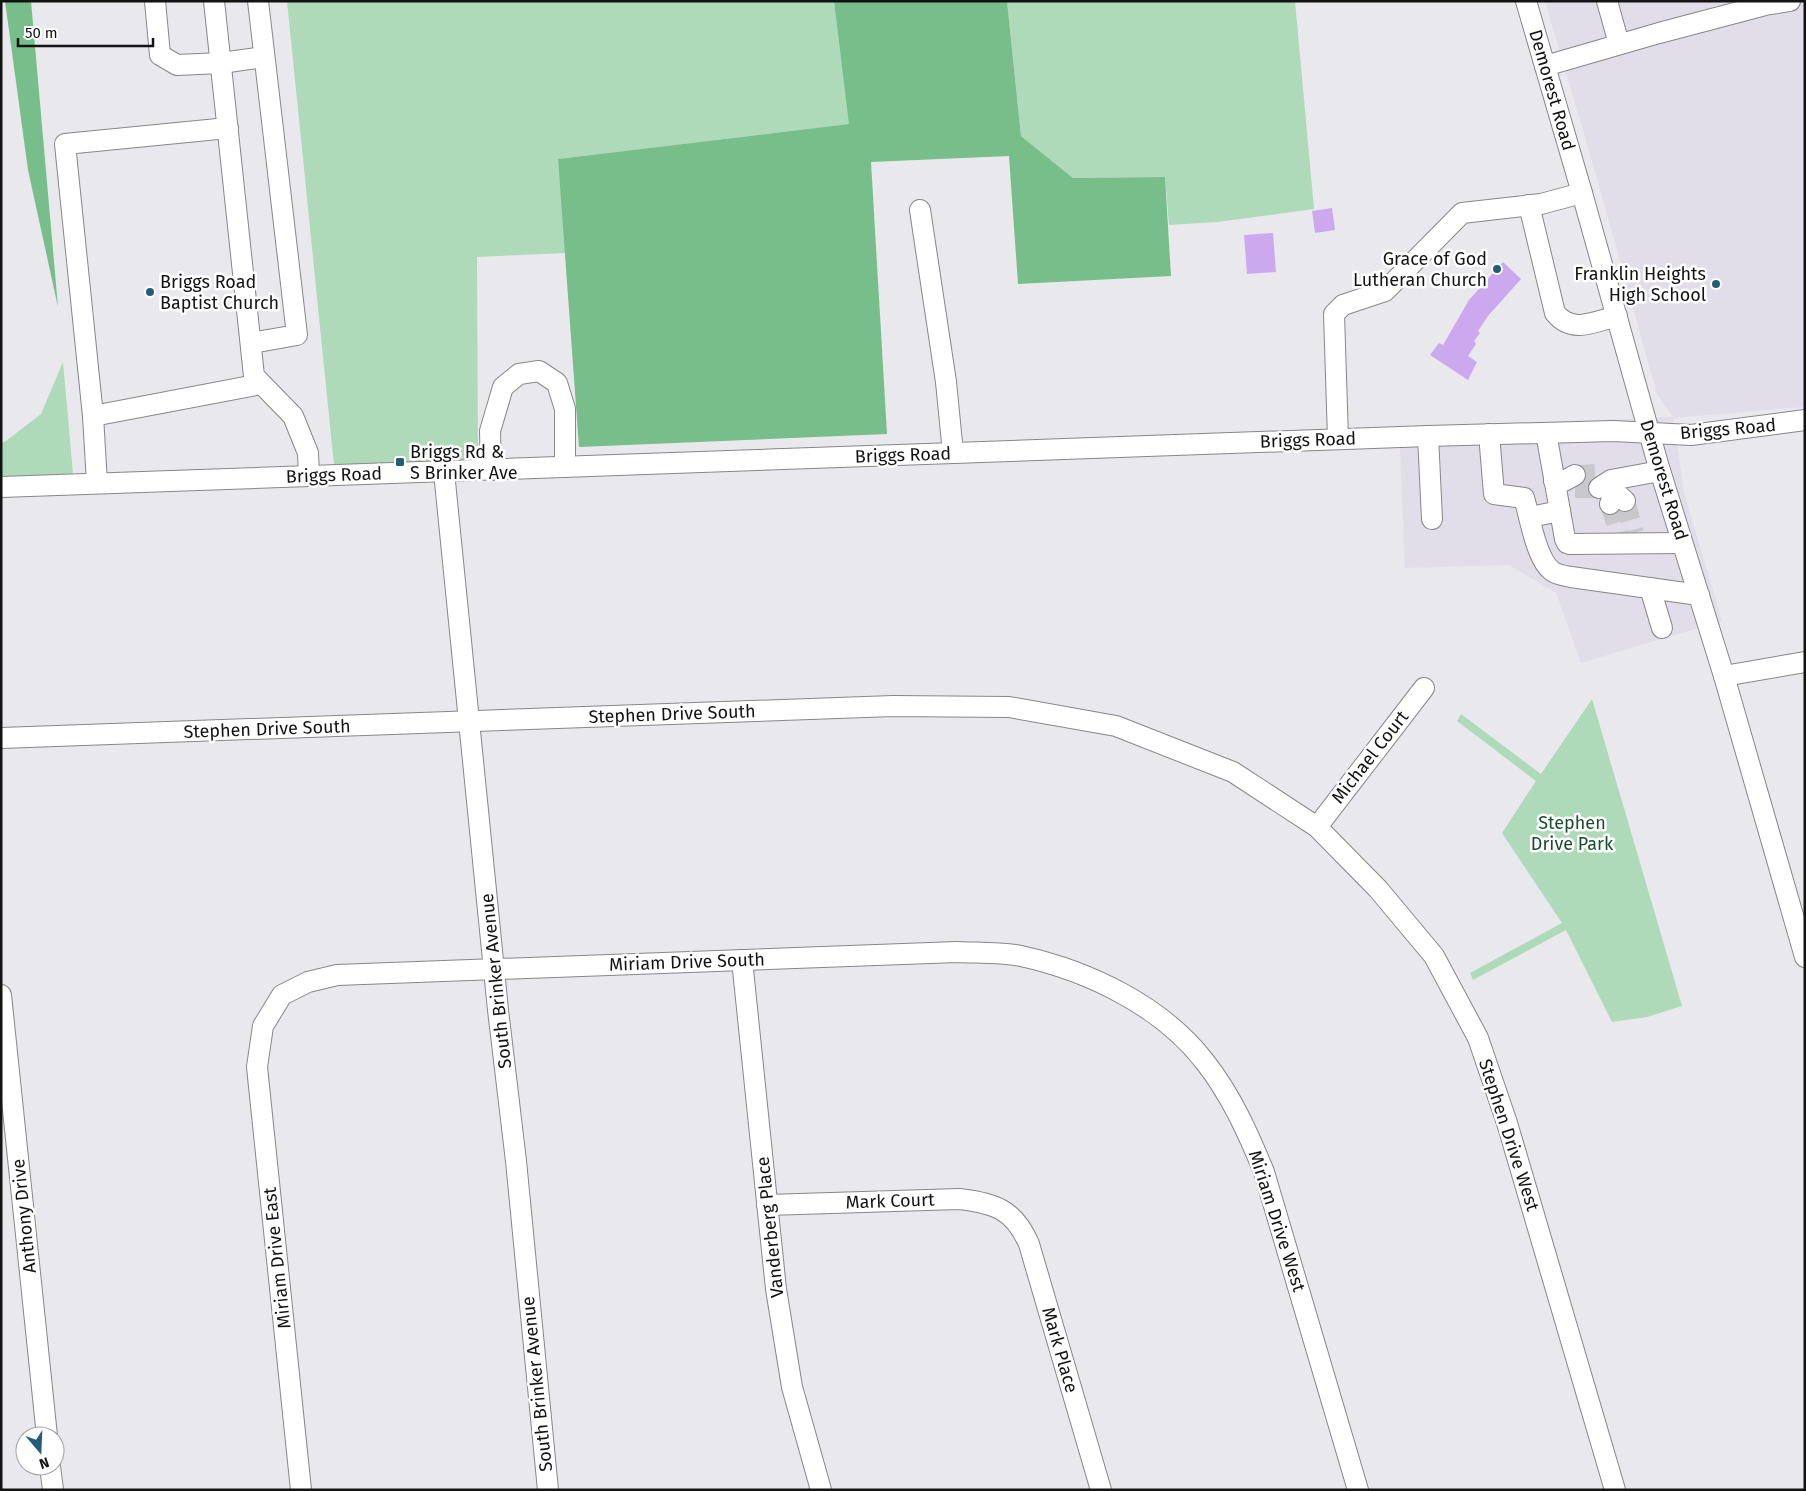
<svg xmlns="http://www.w3.org/2000/svg" width="1806" height="1491" viewBox="0 0 1806 1491" font-family="'Fira Sans',sans-serif">
  <style>
    .built { fill: #e1deea }
    .green { fill: #aedab9 }
    .forest { fill: #77be8b }
    .building { fill: #cca9ef }
    .lines { fill: none; stroke-linecap: round; stroke-linejoin: round }
    .minor-tunnel { stroke: #c9c8cc; stroke-width: 20; stroke-dasharray: 20 10; stroke-linecap: butt }
    .minor-casing { stroke: #87868a; stroke-width: 22 }
    .minor { stroke: #fff; stroke-width: 20 }
    .poi-dot { fill: #215e75; stroke: #fff; stroke-width: 2 }
    .labels { text-anchor: middle; stroke-width: 5; stroke-linejoin: round; paint-order: stroke }
    .street-label { font-size: 18px; fill: #131314; stroke: #fff }
    .poi-label { font-size: 18px; fill: #131314; stroke: #fff; text-anchor: end }
    .park-label { font-size: 18px; fill: #184d2b; stroke: #fff }
  </style>
  <rect width="100%" height="100%" fill="#e9e8ec"/>
  <path class="built" d="M1545,1H1805V407L1673,418L1684,492L1722,621L1581,663L1556,593L1509,565L1405,568L1399,428L1673,417L1657,394L1596,175Z"/>
  <g class="green">
    <path d="M287,1H834L850,124L558,159L566,253L477,257L478,459L334,465Z"/>
    <path d="M1007,1H1295L1314,209L1217,222L1169,225L1165,177L1073,178L1021,136Z"/>
    <path d="M63,362L73,474L1,477V443L6,441L41,414Z"/>
    <path d="M1592,699L1682,1006L1647,1017L1612,1022L1566,930L1473,980L1470,973L1562,923L1502,833L1536,781L1457,721L1461,714L1541,774Z"/>
  </g>
  <g class="forest">
    <path d="M5,1H31L58,307L28,170Z"/>
    <path d="M834,1H1007L1021,136L1073,178L1165,177L1171,276L1018,284L1009,156L871,162L887,434L579,447L558,159L849,124Z"/>
  </g>
  <g class="building">
    <path d="M1332,208L1335,230L1315,233L1312,211Z"/>
    <path d="M1273,233L1276,272L1247,274L1244,235Z"/>
    <path d="M1503,262L1521,279L1488,316L1478,331L1480,333L1474,341L1476,344L1468,356L1477,362L1468,380L1430,355L1439,343L1443,345L1469,300Z"/>
  </g>
  <g class="lines">
    <g class="minor-tunnel">
      <path d="M1575,475L1599,474"/>
      <path d="M1575,488H1599"/>
      <path d="M1625,501L1634,533"/>
      <path d="M1610,504L1620,536"/>
    </g>
    <defs>
      <g id="minor">
        <path d="M155,1L160,55L177,65L221,63L264,57"/>
        <path d="M214,1L254,376L293,416L308,453L309,476"/>
        <path d="M1526,1L1582,193L1658,464L1724,676L1805,957"/>
        <path d="M1607,1L1619,44"/>
        <path d="M1545,66L1659,33L1765,5L1790,1"/>
        <path d="M1529,205L1555,313C1572,334 1594,322 1617,316"/>
        <path d="M920,210L946,382L953,453"/>
        <path d="M251,343L297,335L258,1"/>
        <path d="M93,416L65,144L228,128"/>
        <path d="M1489,434L1494,494L1524,498C1530,517 1536,559 1552,571C1557,575 1566,576 1571,577L1699,595"/>
        <path d="M1428,436L1432,519"/>
        <path d="M1338,439L1334,314L1343,305L1385,291L1462,213L1541,204L1582,193"/>
        <path d="M491,470L490,431L503,387L519,374L539,371L557,383L565,409V467"/>
        <path d="M444,472L498,1010L516,1161L548,1490"/>
        <path d="M1554,481H1564L1575,475"/>
        <path d="M97,483L93,416L261,384"/>
        <path d="M1,487L1428,436L1613,431L1691,435L1805,420"/>
        <path d="M1599,488L1611,480L1660,471"/>
        <path d="M1610,504L1615,492L1625,501"/>
        <path d="M1560,511L1565,539L1567,543L1570,544L1682,543"/>
        <path d="M1530,517L1560,511L1546,433"/>
        <path d="M1650,588L1662,628"/>
        <path d="M1724,676L1805,662"/>
        <path d="M1,738L893,706L1009,707L1116,726L1233,772L1317,827L1378,889L1434,956L1478,1038L1507,1123L1615,1490"/>
        <path d="M1317,827L1424,688"/>
        <path d="M742,960L776,1289L792,1387L821,1490"/>
        <path d="M1,995L47,1436"/>
        <path d="M767,1205L959,1199C994,1203 1014,1209 1029,1244L1101,1490"/>
        <path d="M50,1466L53,1490"/>
        <path d="M301,1490L257,1067L263,1026L282,995L308,982L337,975L957,952C978,953 1001,952 1021,956C1089,971 1162,1006 1205,1062C1231,1095 1248,1133 1264,1172L1358,1490"/>
      </g>
    </defs>
    <use href="#minor" class="minor-casing"/>
    <use href="#minor" class="minor"/>
  </g>
  <g class="poi-dot">
    <circle cx="1497" cy="269" r="5"/>
    <circle cx="1716" cy="284" r="5"/>
    <circle cx="150" cy="292" r="5"/>
    <rect x="395" y="457" width="10" height="10" rx="2.5"/>
  </g>
  <g class="labels">
    <g class="street-label">
      <text transform="translate(1552 90) rotate(74)" y="6">Demorest Road</text>
      <text transform="translate(1728 429) rotate(-5)" y="6">Briggs Road</text>
      <text transform="translate(1308 440) rotate(-2)" y="6">Briggs Road</text>
      <text transform="translate(903 455) rotate(-2)" y="6">Briggs Road</text>
      <text transform="translate(334 475) rotate(-2)" y="6">Briggs Road</text>
      <text transform="translate(1664 480) rotate(73)" y="6">Demorest Road</text>
      <text transform="translate(672 714) rotate(-2)" y="6">Stephen Drive South</text>
      <text transform="translate(267 729) rotate(-2)" y="6">Stephen Drive South</text>
      <text transform="translate(1370 757) rotate(-52)" y="6">Michael Court</text>
      <text transform="translate(687 962) rotate(-2)" y="6">Miriam Drive South</text>
      <text transform="translate(496 981) rotate(-96)" y="6">South Brinker Avenue</text>
      <text transform="translate(1509 1135) rotate(72)" y="6">Stephen Drive West</text>
      <text transform="translate(890 1201) rotate(-2)" y="6">Mark Court</text>
      <text transform="translate(24 1216) rotate(-96)" y="6">Anthony Drive</text>
      <text transform="translate(1277 1221) rotate(72)" y="6">Miriam Drive West</text>
      <text transform="translate(770 1227) rotate(-96)" y="6">Vanderberg Place</text>
      <text transform="translate(277 1258) rotate(-96)" y="6">Miriam Drive East</text>
      <text transform="translate(1060 1350) rotate(74)" y="6">Mark Place</text>
      <text transform="translate(537 1384) rotate(-96)" y="6">South Brinker Avenue</text>
    </g>
    <g class="poi-label">
      <text x="1487" y="265">Grace of God<tspan x="1487" dy="21">Lutheran Church</tspan></text>
      <text x="1706" y="280">Franklin Heights<tspan x="1706" dy="21">High School</tspan></text>
      <text x="160" y="288" text-anchor="start">Briggs Road<tspan x="160" dy="21">Baptist Church</tspan></text>
      <text x="410" y="458" text-anchor="start">Briggs Rd &amp;<tspan x="410" dy="21">S Brinker Ave</tspan></text>
    </g>
    <g class="park-label">
      <text x="1572" y="829">Stephen<tspan x="1572" dy="21">Drive Park</tspan></text>
    </g>
  </g>
  <rect width="1806" height="1491" fill="none" stroke="#131314" stroke-width="5"/>
  <g transform="translate(40 1451) rotate(161)"><circle r="24" fill="#ffffff" stroke="#a1a1a1"/>
  <path d="M0-4L9 19L0 12L-9 19Z" fill="#215e75"/>
  <text y="-8" font-size="14" font-weight="bold" text-anchor="middle" fill="#131314">N</text>
  </g>
  <path d="M18 38v8h135v-8" fill="none" stroke="#131314" stroke-width="2.5"/>
  <text x="25" y="38" font-size="15" fill="#131314" stroke="#ffffff" stroke-width="4" paint-order="stroke">50 m</text>
</svg>
